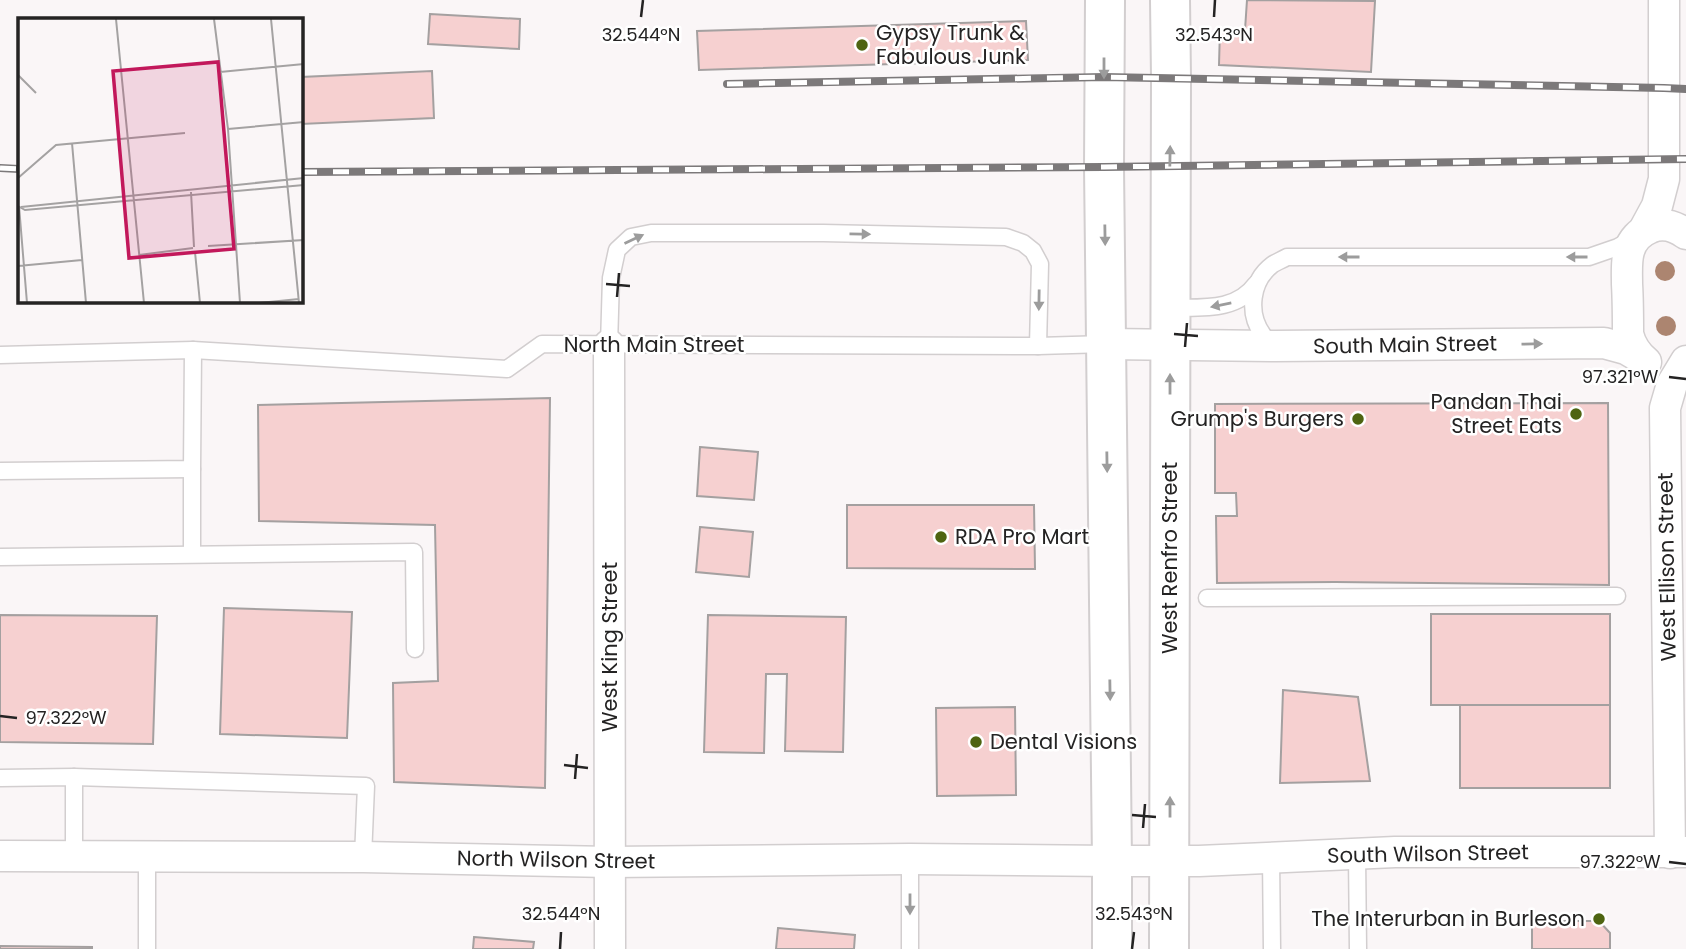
<svg xmlns="http://www.w3.org/2000/svg" width="1686" height="949" viewBox="0 0 1686 949" font-family="Poppins,sans-serif">
  <style>
    .building { fill: #f6d0d0; stroke: #a4a0a0; stroke-width: 2 }
    .lines { fill: none; stroke-linecap: round; stroke-linejoin: round }
    .lane-casing { stroke: #d2cecf; stroke-width: 19 }
    .street-casing { stroke: #d2cecf; stroke-width: 33 }
    .secondary-casing { stroke: #d2cecf; stroke-width: 42 }
    .lane { stroke: #fff; stroke-width: 16 }
    .street { stroke: #fff; stroke-width: 30 }
    .secondary { stroke: #fff; stroke-width: 38 }
    .rail-casing { stroke: #7c797a; stroke-width: 8 }
    .rail { stroke: #fff; stroke-width: 5; stroke-dasharray: 16; stroke-linecap: butt }
    .tree { fill: #ac8570 }
    .oneway { fill: #9c9c9c }
    .ticks { fill: none; stroke: #242323; stroke-width: 2.5 }
    .poi-dot { fill: #4e6411; stroke: #fff; stroke-width: 2.5 }
    .labels { text-anchor: middle; stroke-width: 5; stroke-linejoin: round; paint-order: stroke }
    .poi-label { font-size: 21px; fill: #242323; stroke: #fff; text-anchor: start }
    .street-label { font-size: 21px; fill: #242323; stroke: #fff }
    .inset-road { fill: none; stroke: #a4a2a2; stroke-width: 2 }
    .view { fill: #c2185b; fill-opacity: 0.15; stroke: #c2185b; stroke-width: 3.5 }
    .inset-edge { fill: none; stroke: #242323; stroke-width: 3.5 }
    .ticks-label { font-size: 18px; text-anchor: middle; fill: #242323; stroke: #fff; stroke-width: 5; stroke-linejoin: round; paint-order: stroke }
  </style>
  <rect width="100%" height="100%" fill="#faf6f7"/>
  <g class="building">
    <path d="M1247,0L1375,1L1371,72L1219,65L1220,29L1245,30Z"/>
    <path d="M430,14L520,19L519,49L428,44Z"/>
    <path d="M1026,21L1028,60L699,70L697,31Z"/>
    <path d="M432,71L434,118L301,124V77Z"/>
    <path d="M550,398L545,788L394,782L393,683L438,681L435,525L259,521L258,405Z"/>
    <path d="M1608,403L1609,585L1335,582L1217,583L1216,516H1237L1236,493H1215V404Z"/>
    <path d="M700,447L758,452L754,500L697,496Z"/>
    <path d="M847,505H1034L1035,569L847,568Z"/>
    <path d="M700,527L753,532L749,577L696,572Z"/>
    <path d="M224,608L352,612L347,738L220,734Z"/>
    <rect x="1431" y="614" width="179" height="91"/>
    <path d="M0,615L157,616L153,744L0,742Z"/>
    <path d="M708,615L846,617L843,752L785,751L787,674H766L764,753L704,752Z"/>
    <path d="M1283,690L1358,697L1370,781L1280,783Z"/>
    <rect x="1460" y="705" width="150" height="83"/>
    <path d="M1015,707L1016,795L937,796L936,708Z"/>
    <path d="M1532,921H1599L1610,933V949H1532Z"/>
    <path d="M778,928L855,935L854,949H776Z"/>
    <path d="M474,937L534,942L533,949H473Z"/>
    <path d="M0,946L92,947V949H0Z"/>
  </g>
  <g class="lines">
    <defs>
      <g id="lane">
        <path d="M1171,308C1201,307 1236,312 1256,284"/>
        <path d="M609,345L611,278L617,250L631,237L651,233H823L1006,237L1023,243L1033,251L1040,264L1038,346"/>
        <path d="M1275,346C1271,342 1266,339 1263,335C1247,313 1251,281 1272,265C1276,262 1282,260 1287,257H1589L1618,247L1632,239"/>
        <path d="M0,355L193,350L507,369L542,344L1038,346L1106,344"/>
        <path d="M0,471L192,469L193,350"/>
        <path d="M192,554V469"/>
        <path d="M0,557L414,552L415,649"/>
        <path d="M1207,598L1617,596"/>
        <path d="M0,778L74,777L366,786L363,857"/>
        <path d="M1357,854L1358,949"/>
        <path d="M74,856V777"/>
        <path d="M147,857V949"/>
        <path d="M1271,857L1272,949"/>
        <path d="M910,949V859"/>
      </g>
      <g id="street">
        <path d="M1644,230L1657,206L1664,179V0"/>
        <path d="M1106,344L1275,346L1604,343L1626,349L1638,356"/>
        <path d="M609,345L610,949"/>
        <path d="M1646,362C1636,354 1631,346 1628,334C1628,317 1628,301 1627,284C1627,273 1626,261 1629,251C1632,240 1640,232 1650,228C1663,222 1675,226 1686,234"/>
        <path d="M1670,853L1665,408L1672,384L1686,361"/>
        <path d="M0,856L363,857L610,862L910,859L1112,861H1199L1395,852H1686"/>
      </g>
      <g id="secondary">
        <path d="M1105,0L1104,167L1112,861V949"/>
        <path d="M1169,949L1171,78L1170,0"/>
      </g>
    </defs>
    <use href="#lane" class="lane-casing"/>
    <use href="#street" class="street-casing"/>
    <use href="#secondary" class="secondary-casing"/>
    <use href="#lane" class="lane"/>
    <use href="#street" class="street"/>
    <use href="#secondary" class="secondary"/>
    <defs>
      <g id="rail">
        <path d="M727,84L1104,77L1664,88L1686,89"/>
        <path d="M0,168L19,169"/>
        <path d="M301,172L1104,167L1686,159"/>
      </g>
    </defs>
    <use href="#rail" class="rail-casing"/>
    <use href="#rail" class="rail"/>
  </g>
  <g class="tree">
    <circle cx="1665" cy="271" r="10"/>
    <circle cx="1666" cy="326" r="10"/>
  </g>
  <defs><path id="oneway-solid" d="M-6-.8H1V-3.2L6.5 0L1 3.2V.8H-6Z" transform="scale(1.75)"/></defs>
  <g class="oneway">
    <use href="#oneway-solid" transform="translate(1104 68) rotate(90)"/>
    <use href="#oneway-solid" transform="translate(1170 156) rotate(-89)"/>
    <use href="#oneway-solid" transform="translate(860 234) rotate(1)"/>
    <use href="#oneway-solid" transform="translate(1105 235) rotate(89)"/>
    <use href="#oneway-solid" transform="translate(634 239) rotate(-25)"/>
    <use href="#oneway-solid" transform="translate(1349 257) rotate(180)"/>
    <use href="#oneway-solid" transform="translate(1577 257) rotate(180)"/>
    <use href="#oneway-solid" transform="translate(1039 300) rotate(91)"/>
    <use href="#oneway-solid" transform="translate(1221 305) rotate(169)"/>
    <use href="#oneway-solid" transform="translate(1532 344) rotate(-1)"/>
    <use href="#oneway-solid" transform="translate(1170 384) rotate(-90)"/>
    <use href="#oneway-solid" transform="translate(1107 462) rotate(89)"/>
    <use href="#oneway-solid" transform="translate(1110 690) rotate(89)"/>
    <use href="#oneway-solid" transform="translate(1170 807) rotate(-90)"/>
    <use href="#oneway-solid" transform="translate(910 904) rotate(90)"/>
  </g>
  <path class="ticks" d="M641,17L643,0M1214,17L1215,0M606,284L630,286M617,297L619,273M1174,334L1198,336M1185,347L1187,323M1669,377L1686,379M0,716L17,718M564,765L588,768M575,779L577,754M1132,815L1156,817M1143,828L1145,804M1669,862L1686,864M560,949L561,932M1132,949L1134,932"/>
  <g class="poi-dot">
    <circle cx="862" cy="45" r="7"/>
    <circle cx="1576" cy="414" r="7"/>
    <circle cx="1358" cy="419" r="7"/>
    <circle cx="941" cy="537" r="7"/>
    <circle cx="976" cy="742" r="7"/>
    <circle cx="1599" cy="919" r="7"/>
  </g>
  <g class="labels">
    <g class="poi-label">
      <text x="876" y="40">Gypsy Trunk &amp;<tspan x="876" dy="24">Fabulous Junk</tspan></text>
      <text x="1562" y="409" text-anchor="end">Pandan Thai<tspan x="1562" dy="24">Street Eats</tspan></text>
      <text x="1344" y="426" text-anchor="end">Grump's Burgers</text>
      <text x="955" y="544">RDA Pro Mart</text>
      <text x="990" y="749">Dental Visions</text>
      <text x="1585" y="926" text-anchor="end">The Interurban in Burleson</text>
    </g>
    <g class="street-label">
      <text x="654" y="352">North Main Street</text>
      <text transform="translate(1405 345) rotate(-1)" y="7">South Main Street</text>
      <text transform="translate(1170 558) rotate(-90)" y="7">West Renfro Street</text>
      <text transform="translate(1667 567) rotate(-91)" y="7">West Ellison Street</text>
      <text transform="translate(610 647) rotate(-90)" y="7">West King Street</text>
      <text transform="translate(1428 854) rotate(-1)" y="7">South Wilson Street</text>
      <text transform="translate(556 860) rotate(1)" y="7">North Wilson Street</text>
    </g>
  </g>
  <g transform="translate(18 18)">
    <rect width="285" height="285" fill="#faf6f7"/>
    <path class="inset-road" d="M98,1L126,285M196,1L210,111L222,285M253,1L281,285M202,54L286,46M0,57L18,75M210,111L286,104M54,125L68,285M0,160L38,127L167,115M173,174L176,229M0,188L7,192L286,167M1,188L9,285M3,189L286,160M190,228L286,222M177,234L182,285M121,237L175,230M0,248L64,242M241,285L281,281"/>
    <path class="view" d="M200,44L216,231L111,240L95,53Z"/>
    <rect width="285" height="285" class="inset-edge"/>
  </g>
  <g class="ticks-label">
    <text x="641" y="41">32.544°N</text>
    <text x="1214" y="41">32.543°N</text>
    <text x="1620" y="383">97.321°W</text>
    <text x="66" y="724">97.322°W</text>
    <text x="1620" y="868">97.322°W</text>
    <text x="561" y="920">32.544°N</text>
    <text x="1134" y="920">32.543°N</text>
  </g>
</svg>
